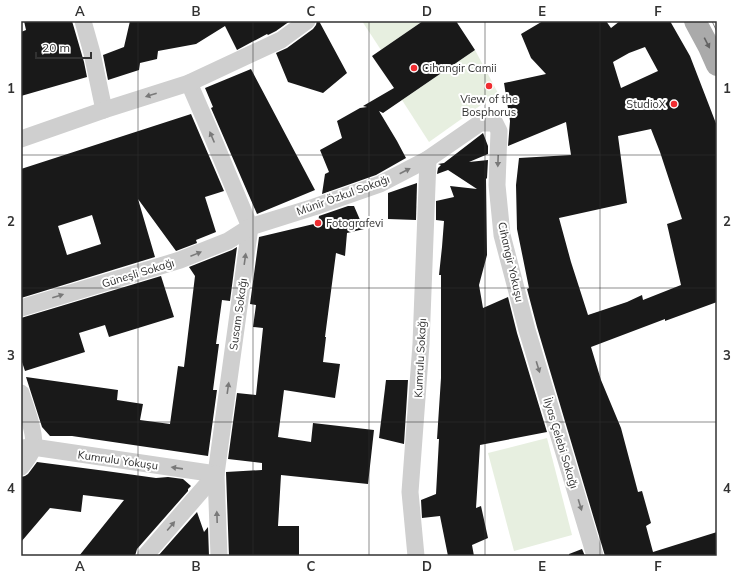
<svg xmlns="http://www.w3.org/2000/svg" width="738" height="577" viewBox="0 0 738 577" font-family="Mulish,sans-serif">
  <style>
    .green { fill: #e7efe0 }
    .building { fill: #191919; fill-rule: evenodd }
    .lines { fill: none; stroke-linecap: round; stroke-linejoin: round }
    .street { stroke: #cfcfcf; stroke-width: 17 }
    .primary { stroke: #aaa; stroke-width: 22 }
    .tram { stroke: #878787; stroke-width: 1 }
    .oneway { fill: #626262 }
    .oneway2 { fill: #797979 }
    .grid { fill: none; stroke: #323232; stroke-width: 1; stroke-opacity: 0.55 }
    .poi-dot { fill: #f02d31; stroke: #fff; stroke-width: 1.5 }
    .labels { text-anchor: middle; stroke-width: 4; stroke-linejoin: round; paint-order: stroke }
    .poi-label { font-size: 11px; fill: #323232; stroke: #fff; text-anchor: start }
    .street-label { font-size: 11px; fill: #323232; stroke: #fff }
    .neatline { fill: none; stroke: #323232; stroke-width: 1.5 }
    .grid-label { font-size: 13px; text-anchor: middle; font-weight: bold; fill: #323232 }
  </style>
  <rect width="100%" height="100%" fill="#fff"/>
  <g class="green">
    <path d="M362,21H423L381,50Z"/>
    <path d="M475,50L498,93L429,142L402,100Z"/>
    <path d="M547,438L572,535L514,551L488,453Z"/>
  </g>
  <g class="building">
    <path d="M24,21H72L84,62L87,77L21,96V32L26,30Z"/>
    <path d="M130,21H290L276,31L268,35L267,34L237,50L225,26L196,44L158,51L157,59L140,63L139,70L108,80L103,55L124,47Z"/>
    <path d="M317,21H319L347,73L323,93L288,82L276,53L287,48L313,29L316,25Z"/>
    <path d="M423,21H456L475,50L383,113L379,111L397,141L406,158L376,175L322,194L325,174L329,172L320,150L342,138L337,121L360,108L367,107L363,106L394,88L372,56Z"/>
    <path d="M543,21H606L611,28L620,21H670L690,56L717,126V302L665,321V319L591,347L601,380L621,428L638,492L642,491L651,523L646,526L653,552L717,532V556H605L537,327L527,289L529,288L517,229L516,185L519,158L571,155L566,122L508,146L510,121L504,83L546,74L531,58L521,34ZM645,47L658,71L621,88L613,62L629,53ZM651,129L660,152L682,219L667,224L681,285L643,300L642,295L627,302L588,315L571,262L559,218L627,203L618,136Z"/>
    <path d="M251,69L315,190L257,214L211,108L213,107L205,88Z"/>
    <path d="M191,114L224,191L205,197L216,232L196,240L197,243L176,251L138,199L155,257L21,298V169ZM92,215L101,244L67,255L58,226Z"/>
    <path d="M483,133L488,146V154L469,162L488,160L487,178L486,179L487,255L479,285L483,308L508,297L517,333L547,432L480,445L476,508L481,506L488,538L472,545L474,556H448L440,516L422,518L421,500L436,494L439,439H437L441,378V275H439L442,247L444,221L436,220V201L454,197L450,186L477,189L448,170L437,174L438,168L441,165L438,164L444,163Z"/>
    <path d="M417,183L416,220L388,219V193Z"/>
    <path d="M348,206H354L364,229L347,233L345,256L336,253L325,337H326L323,362L340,364L335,398L284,390L278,437L311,442L313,423L374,430L368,484L281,475L278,526H299V556H229L226,472L262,470V463L228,459L237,393L256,395L263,328L253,327L256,305L250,304L259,237L318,223L319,216Z"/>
    <path d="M237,247L230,301L222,300L216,344H219L213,390H217L208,456L72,436H50L42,427L26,377L118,390L117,400L143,404L140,420L170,424L178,366L184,367L195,276L189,267L232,250Z"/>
    <path d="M161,276L174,317L109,337L105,325L79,333L85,352L25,371L21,359V318Z"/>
    <path d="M386,380H408L404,444L379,438Z"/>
    <path d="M37,462L106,471L156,478L168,477L183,479L191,486L188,489V491L137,549L135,556H79L124,500L83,495L81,512L50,508L21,542V477L25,476L28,474Z"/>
    <path d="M197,512L204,532L208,527L209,556H158Z"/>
    <path d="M582,549L585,556H569V554Z"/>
  </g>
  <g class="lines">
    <g class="street">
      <path d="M83,21L92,53L104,110"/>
      <path d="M189,83L212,136L250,227L216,474L219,556"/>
      <path d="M21,139L104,110L189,83L281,40L307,21"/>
      <path d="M21,308L180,260L228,241L250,227L314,207L380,184L428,159L480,123H495L499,131L497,185L502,235L527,330L595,556"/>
      <path d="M21,393C25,406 37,436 33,448C30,456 26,461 21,467"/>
      <path d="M21,448L33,447L216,474"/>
      <path d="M145,556L216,474"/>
      <path d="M416,556L410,492L421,344L428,159"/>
    </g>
    <path class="primary" d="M695,21L709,47L717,65"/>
    <path class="tram" d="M712,21L717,32"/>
  </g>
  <defs><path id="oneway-solid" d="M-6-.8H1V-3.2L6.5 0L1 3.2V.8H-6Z"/></defs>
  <use class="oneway" href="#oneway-solid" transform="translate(707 43) rotate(63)"/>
  <g class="oneway2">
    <use href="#oneway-solid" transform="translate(151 95) rotate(162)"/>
    <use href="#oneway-solid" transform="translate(212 137) rotate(-113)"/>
    <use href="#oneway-solid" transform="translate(498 161) rotate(92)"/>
    <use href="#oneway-solid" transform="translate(405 171) rotate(-27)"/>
    <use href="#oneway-solid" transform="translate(196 254) rotate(-22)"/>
    <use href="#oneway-solid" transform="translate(245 259) rotate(-82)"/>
    <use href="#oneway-solid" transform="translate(58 296) rotate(-17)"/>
    <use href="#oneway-solid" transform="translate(538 367) rotate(73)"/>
    <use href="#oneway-solid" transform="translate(228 388) rotate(-82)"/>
    <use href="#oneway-solid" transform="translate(177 468) rotate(-172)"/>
    <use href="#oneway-solid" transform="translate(580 505) rotate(73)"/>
    <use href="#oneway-solid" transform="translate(217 517) rotate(-92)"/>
    <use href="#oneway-solid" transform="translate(171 526) rotate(-50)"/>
  </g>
  <path class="grid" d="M138,21V556M253,21V556M369,21V556M485,21V556M600,21V556M21,155H717M21,288H717M21,422H717"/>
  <g class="poi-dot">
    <circle cx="414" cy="68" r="4"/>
    <circle cx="489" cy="86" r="4"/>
    <circle cx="674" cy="104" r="4"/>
    <circle cx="318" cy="223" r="4"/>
  </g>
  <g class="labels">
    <g class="poi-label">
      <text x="422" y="72">Cihangir Camii</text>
      <text x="489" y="103" text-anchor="middle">View of the<tspan x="489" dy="13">Bosphorus</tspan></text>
      <text x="666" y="108" text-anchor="end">StudioX</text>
      <text x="326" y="227">Fotografevi</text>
    </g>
    <g class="street-label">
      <text transform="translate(343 195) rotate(-20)" y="4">Münir Özkul Sokağı</text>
      <text transform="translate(511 262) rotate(77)" y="4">Cihangir Yokuşu</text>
      <text transform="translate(138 273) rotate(-17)" y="4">Güneşli Sokağı</text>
      <text transform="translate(238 314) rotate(-82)" y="4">Susam Sokağı</text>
      <text transform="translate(420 358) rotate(-87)" y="4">Kumrulu Sokağı</text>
      <text transform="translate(561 443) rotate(73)" y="4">İlyas Çelebi Sokağı</text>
      <text transform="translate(118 460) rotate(8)" y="4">Kumrulu Yokuşu</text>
    </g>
  </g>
  <rect width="738" height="577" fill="none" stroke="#ffffff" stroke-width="44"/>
  <path d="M36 52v6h55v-6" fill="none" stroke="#323232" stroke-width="2"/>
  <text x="42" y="52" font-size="12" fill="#323232" stroke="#ffffff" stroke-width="3" paint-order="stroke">20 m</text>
  <rect x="22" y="22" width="694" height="533" class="neatline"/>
  <g class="grid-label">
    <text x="80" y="16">A</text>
    <text x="196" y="16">B</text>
    <text x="311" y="16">C</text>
    <text x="427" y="16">D</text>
    <text x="542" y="16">E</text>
    <text x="658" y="16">F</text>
    <text x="11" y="93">1</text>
    <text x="727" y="93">1</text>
    <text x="11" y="226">2</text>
    <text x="727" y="226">2</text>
    <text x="11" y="360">3</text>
    <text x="727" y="360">3</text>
    <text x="11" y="493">4</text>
    <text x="727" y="493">4</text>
    <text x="80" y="571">A</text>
    <text x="196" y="571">B</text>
    <text x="311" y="571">C</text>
    <text x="427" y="571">D</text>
    <text x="542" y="571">E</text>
    <text x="658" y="571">F</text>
  </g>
</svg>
